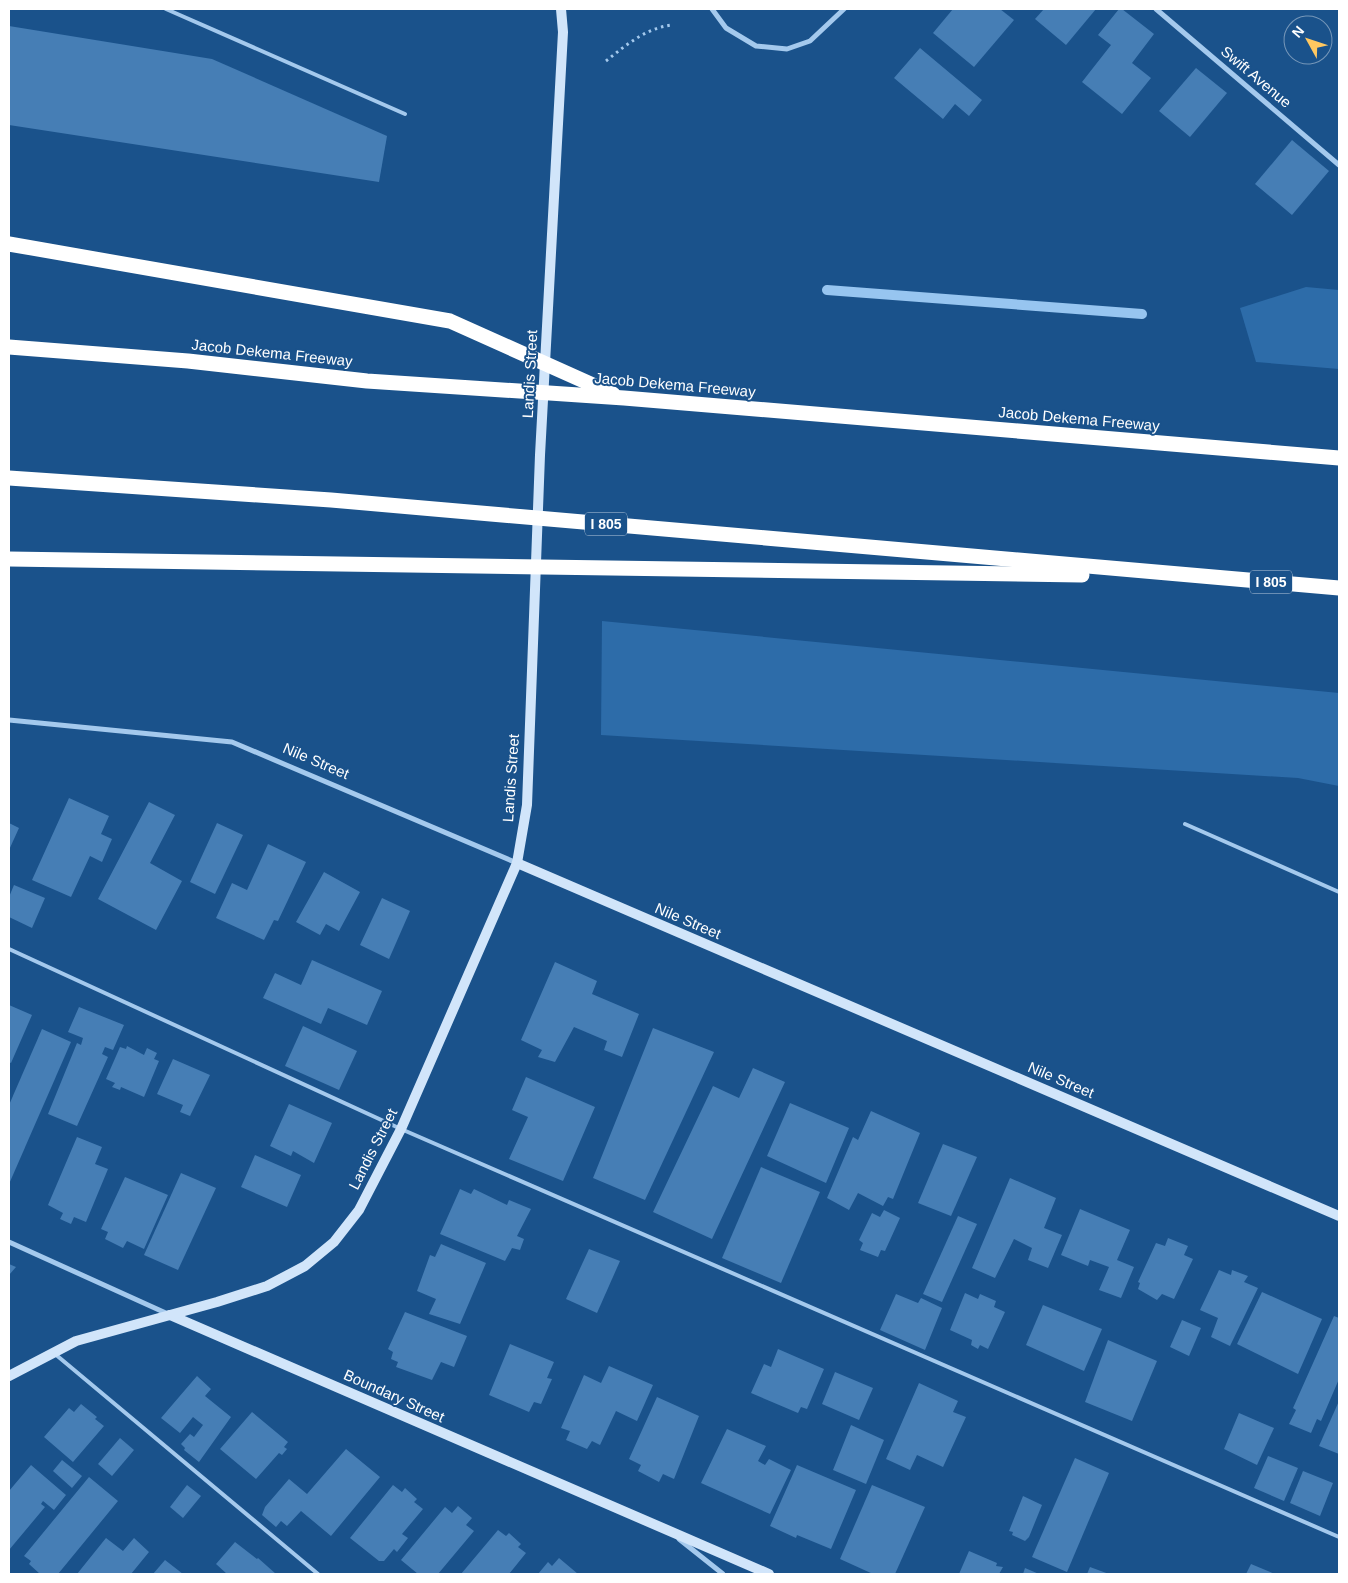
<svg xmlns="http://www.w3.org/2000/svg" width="1348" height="1583" viewBox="0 0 1348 1583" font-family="Helvetica,sans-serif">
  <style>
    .green { fill: #2d6ca9 }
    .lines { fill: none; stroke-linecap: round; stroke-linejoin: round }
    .stream { stroke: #97c5f0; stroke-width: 10 }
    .building { fill: #467eb5 }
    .path { stroke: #a4c9ed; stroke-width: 3; stroke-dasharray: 2.5 4; stroke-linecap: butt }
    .lane { stroke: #a4c9ed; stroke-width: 4 }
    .street { stroke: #a4c9ed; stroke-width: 5 }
    .secondary { stroke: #d1e5fa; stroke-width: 10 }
    .highway { stroke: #fff; stroke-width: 15 }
    .labels { text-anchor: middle; stroke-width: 4; stroke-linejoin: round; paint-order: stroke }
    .shield { fill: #1a528b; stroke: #bacbdc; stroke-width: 1 }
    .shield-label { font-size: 14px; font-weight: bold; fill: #fff }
    .street-label { font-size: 15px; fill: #fff; stroke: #1a528b }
  </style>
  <rect width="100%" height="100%" fill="#1a528b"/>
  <g class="green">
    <path d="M1306,287L1339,290V369L1256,362L1240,308Z"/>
    <path d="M602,621L1339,693V786L1298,778L601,735Z"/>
  </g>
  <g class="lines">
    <path class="stream" d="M827,290L1142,314"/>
  </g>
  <g class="building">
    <path d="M953,9H1000L1014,20L974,67L933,33Z"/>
    <path d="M1044,9H1096L1066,45L1035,19Z"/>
    <path d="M1119,9H1122L1154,34L1132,63L1151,78L1122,114L1082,82L1111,45L1098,35Z"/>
    <path d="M9,26L212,59L387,136L379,182L9,125Z"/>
    <path d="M920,48L982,100L969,116L955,104L943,119L894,78Z"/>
    <path d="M1196,68L1227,93L1190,137L1159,111Z"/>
    <path d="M1292,140L1329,171L1292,215L1255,184Z"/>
    <path d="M69,798L109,816L101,834L112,839L102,862L90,856L71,897L32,880Z"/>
    <path d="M149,802L175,815L150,863L182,881L156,930L98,899Z"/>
    <path d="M9,823L19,828L9,850Z"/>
    <path d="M217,823L243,835L215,894L190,882Z"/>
    <path d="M268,844L306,862L278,921L274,920L264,940L216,918L232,883L247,890Z"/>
    <path d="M324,872L360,892L339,931L326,924L320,935L296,922Z"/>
    <path d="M14,885L45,898L32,928L9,917V897Z"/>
    <path d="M382,898L410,911L389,959L360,945Z"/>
    <path d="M312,960L382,991L367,1025L328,1008L321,1024L263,998L275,973L301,985Z"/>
    <path d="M555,962L597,981L592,994L639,1014L622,1057L604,1050L607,1041L574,1027L555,1062L538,1057L542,1050L521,1040Z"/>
    <path d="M9,1005L32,1015L11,1063L9,1062Z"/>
    <path d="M79,1007L124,1025L113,1050L105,1047L102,1054L108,1057L77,1126L48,1114L77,1043L81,1045L83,1038L68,1032Z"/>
    <path d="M303,1026L357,1051L339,1090L285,1066Z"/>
    <path d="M653,1028L714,1052L645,1200L593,1178Z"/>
    <path d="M42,1029L71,1042L9,1184V1105Z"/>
    <path d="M127,1046L144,1055L147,1048L157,1053L154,1059L159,1061L144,1097L121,1087L120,1090L112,1087L115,1083L106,1079L120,1047L126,1049Z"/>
    <path d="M173,1059L210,1075L190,1116L180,1112L183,1105L157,1094Z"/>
    <path d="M753,1068L785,1082L712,1239L653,1212L713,1086L739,1098Z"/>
    <path d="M526,1077L595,1107L563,1181L509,1159L528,1117L512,1110Z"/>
    <path d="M790,1103L849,1128L826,1183L767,1156Z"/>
    <path d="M289,1104L332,1123L314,1163L293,1151L291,1156L270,1146Z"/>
    <path d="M871,1111L920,1133L893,1199L888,1197L883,1206L858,1193L849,1210L827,1198L853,1137L858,1140Z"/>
    <path d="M77,1137L102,1147L95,1164L108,1169L86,1222L74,1217L71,1224L60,1219L63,1213L48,1205Z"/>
    <path d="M943,1144L977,1157L951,1216L918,1203Z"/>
    <path d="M255,1155L301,1175L287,1207L241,1187Z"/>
    <path d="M761,1167L820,1192L781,1283L722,1258Z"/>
    <path d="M181,1173L216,1188L178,1270L144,1255Z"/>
    <path d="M125,1177L168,1195L144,1249L127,1241L123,1248L105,1239L108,1232L101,1229Z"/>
    <path d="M1010,1178L1056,1198L1044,1228L1062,1235L1048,1268L1028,1260L1032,1248L1014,1239L995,1278L972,1268Z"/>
    <path d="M460,1189L471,1194L474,1189L507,1205L509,1200L531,1209L517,1236L524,1239L520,1250L512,1248L505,1261L440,1234Z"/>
    <path d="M1080,1209L1130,1230L1117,1260L1134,1267L1121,1298L1099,1290L1109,1267L1090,1260L1088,1266L1061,1255Z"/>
    <path d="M884,1210L900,1218L885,1251L881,1250L878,1257L860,1250L863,1243L859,1240L872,1213L880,1217Z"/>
    <path d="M958,1216L977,1224L942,1302L923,1294Z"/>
    <path d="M1168,1238L1188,1246L1184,1255L1193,1259L1174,1299L1162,1294L1157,1300L1138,1289L1140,1283L1138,1282L1156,1243L1165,1246Z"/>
    <path d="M441,1244L486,1263L460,1324L429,1314L436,1299L417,1291L430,1255L435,1257Z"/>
    <path d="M589,1249L620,1261L597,1313L566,1299Z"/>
    <path d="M9,1264L16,1267L9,1275Z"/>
    <path d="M1219,1270L1231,1275L1232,1270L1248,1276L1244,1282L1258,1288L1230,1346L1211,1337L1218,1318L1200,1310Z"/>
    <path d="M1262,1292L1322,1319L1298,1374L1237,1344Z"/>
    <path d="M965,1293L978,1299L980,1294L996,1301L994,1307L1005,1312L988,1349L980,1345L978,1349L971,1345L972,1340L950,1330Z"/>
    <path d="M896,1294L918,1303L921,1298L942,1308L925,1350L880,1330Z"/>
    <path d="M1043,1305L1102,1329L1084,1371L1026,1345Z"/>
    <path d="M405,1312L467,1336L454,1367L441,1362L432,1380L396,1367L398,1362L391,1359L393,1352L388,1349Z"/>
    <path d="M1334,1316L1339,1318V1379L1321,1421L1317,1419L1311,1433L1289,1424L1296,1410L1293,1408Z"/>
    <path d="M1182,1320L1201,1328L1189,1356L1170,1347Z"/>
    <path d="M1108,1340L1157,1361L1132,1421L1085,1402Z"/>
    <path d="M510,1344L554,1362L547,1378L552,1379L541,1404L534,1402L529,1412L489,1395Z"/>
    <path d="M778,1349L824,1369L807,1409L801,1407L798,1413L751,1393L764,1364L771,1367Z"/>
    <path d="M609,1366L653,1385L637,1421L616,1411L600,1445L592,1441L587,1449L566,1440L570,1431L561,1428L584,1375L601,1383Z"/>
    <path d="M835,1372L873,1388L859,1420L822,1404Z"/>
    <path d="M197,1376L211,1389L205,1396L231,1417L199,1462L184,1450L185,1448L181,1444L190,1434L194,1437L203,1425L193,1417L180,1433L161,1418Z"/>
    <path d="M919,1383L958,1401L953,1412L966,1417L943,1467L917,1455L910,1470L886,1459Z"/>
    <path d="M657,1397L699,1416L674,1479L663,1474L659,1482L638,1471L641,1465L629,1459Z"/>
    <path d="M1339,1401V1454L1319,1446Z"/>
    <path d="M81,1404L97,1417L95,1419L104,1426L73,1462L44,1437L69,1408L74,1412Z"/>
    <path d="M252,1412L288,1442L284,1447L287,1449L282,1455L279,1453L256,1479L220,1449Z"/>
    <path d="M1239,1413L1274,1428L1257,1465L1224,1449Z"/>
    <path d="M851,1425L884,1440L866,1484L833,1470Z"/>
    <path d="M727,1429L766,1446L758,1461L765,1465L769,1459L791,1470L770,1514L701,1483Z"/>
    <path d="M120,1438L134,1450L112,1476L98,1464Z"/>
    <path d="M346,1449L380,1477L331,1536L301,1511L287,1526L281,1521L276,1527L262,1515L265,1507L289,1479L307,1494Z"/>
    <path d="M1268,1456L1298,1468L1284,1501L1254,1488Z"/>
    <path d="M1075,1458L1109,1473L1067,1572L1032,1557Z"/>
    <path d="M62,1460L82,1476L72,1488L53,1471Z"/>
    <path d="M31,1465L66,1495L54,1510L43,1501L41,1504L45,1507L9,1550V1491Z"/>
    <path d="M797,1465L856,1490L831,1549L797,1535L796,1538L770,1526Z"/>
    <path d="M1303,1471L1333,1483L1320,1516L1290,1503Z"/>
    <path d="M89,1477L118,1501L58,1574H40L29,1564L31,1561L24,1556Z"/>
    <path d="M187,1485L201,1496L183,1518L170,1507Z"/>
    <path d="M393,1485L402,1492L405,1488L417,1499L414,1502L423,1509L402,1534L408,1538L397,1552L394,1549L384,1561H379L350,1538Z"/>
    <path d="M872,1485L925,1507L895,1574H873L840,1559Z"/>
    <path d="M1023,1496L1042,1505L1029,1537L1025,1541L1012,1535L1013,1532L1009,1531Z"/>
    <path d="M458,1506L472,1518L466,1525L474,1531L438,1574H418L401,1560L445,1507L452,1513Z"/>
    <path d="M498,1530L506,1536L509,1533L521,1544L518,1547L526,1553L509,1574H461Z"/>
    <path d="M106,1538L123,1551L134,1538L149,1552L131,1574H77Z"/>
    <path d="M235,1542L257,1559L258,1558L276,1574H227L216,1564Z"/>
    <path d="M969,1551L997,1563L996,1566L1003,1567L999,1574H959Z"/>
    <path d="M559,1558L578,1574H538L548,1562L552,1566Z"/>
    <path d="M165,1560L183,1574H153Z"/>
    <path d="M1251,1564L1275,1574H1246Z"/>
    <path d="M1090,1567L1109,1574H1087Z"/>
    <path d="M1025,1568L1039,1574H1023Z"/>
  </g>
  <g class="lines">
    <path class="path" d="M606,61C626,45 646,28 672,25"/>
    <g class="lane">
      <path d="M166,9L405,114"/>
      <path d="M1185,824L1339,892"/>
      <path d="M9,949L401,1129L1339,1537"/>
      <path d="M55,1354L318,1574"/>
    </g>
    <g class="street">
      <path d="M712,9L726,28L756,46L787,49L810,41L844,9"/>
      <path d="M1156,9L1339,165"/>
      <path d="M9,720L232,742L517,863"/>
      <path d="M9,1242L168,1314"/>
      <path d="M679,1539L723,1574"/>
    </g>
    <g class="secondary">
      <path d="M517,863L1339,1216"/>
      <path d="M170,1315L769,1574"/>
      <path d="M9,1376L76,1341L217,1302L267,1286L305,1266L334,1242L359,1210L401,1129L517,863L527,805L540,455L563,32L561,9"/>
    </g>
    <g class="highway">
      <path d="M9,244L450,321L613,394"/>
      <path d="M9,347L188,361L367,381L624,398L1339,458"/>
      <path d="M9,478L331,500L1339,588"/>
      <path d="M9,559L1082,575"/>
    </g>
  </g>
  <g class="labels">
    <g class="shield">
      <rect x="585" y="512.5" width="42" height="23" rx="4"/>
      <rect x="1250" y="570.5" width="42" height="23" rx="4"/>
    </g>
    <g class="shield-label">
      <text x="606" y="529">I 805</text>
      <text x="1271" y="587">I 805</text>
    </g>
    <g class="street-label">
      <text transform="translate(1256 77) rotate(40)" y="5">Swift Avenue</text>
      <text transform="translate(272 353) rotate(6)" y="5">Jacob Dekema Freeway</text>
      <text transform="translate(530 374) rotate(-87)" y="5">Landis Street</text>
      <text transform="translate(675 385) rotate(5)" y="5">Jacob Dekema Freeway</text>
      <text transform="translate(1079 419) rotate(5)" y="5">Jacob Dekema Freeway</text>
      <text transform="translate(316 761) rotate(23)" y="5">Nile Street</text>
      <text transform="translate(511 778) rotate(-86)" y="5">Landis Street</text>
      <text transform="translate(688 921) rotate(23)" y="5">Nile Street</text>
      <text transform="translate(1061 1080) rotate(23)" y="5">Nile Street</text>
      <text transform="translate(373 1149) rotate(-63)" y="5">Landis Street</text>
      <text transform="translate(394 1396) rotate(24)" y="5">Boundary Street</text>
    </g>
  </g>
  <rect width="1348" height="1583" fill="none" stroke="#ffffff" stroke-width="20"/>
  <g transform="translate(1308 40) rotate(310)"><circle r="24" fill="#1a528b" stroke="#7697b9"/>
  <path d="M0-4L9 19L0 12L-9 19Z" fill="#ffc861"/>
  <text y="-8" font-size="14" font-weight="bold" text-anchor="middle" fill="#ffffff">N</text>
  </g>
</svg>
